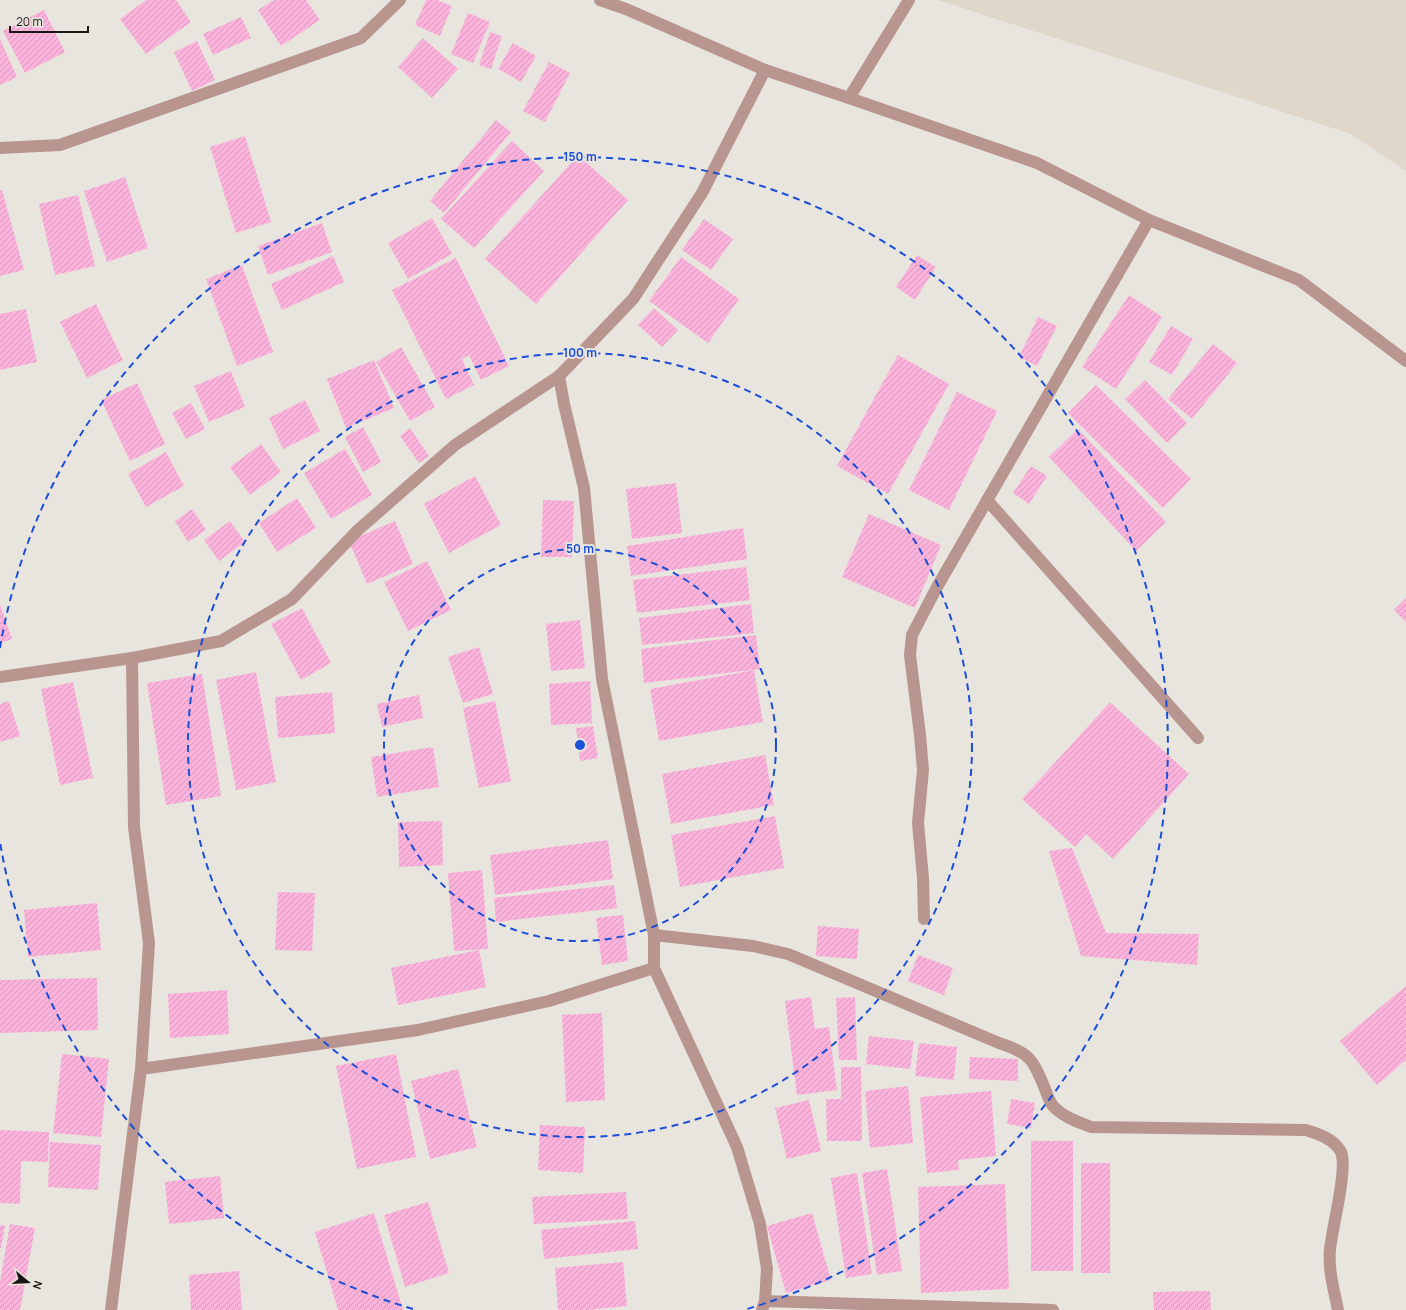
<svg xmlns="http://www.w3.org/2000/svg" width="1406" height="1310" viewBox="0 0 1406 1310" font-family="Manrope,sans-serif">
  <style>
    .built { fill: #ded7ca }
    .building { fill: url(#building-hatch) }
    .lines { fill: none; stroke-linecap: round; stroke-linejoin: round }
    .minor { stroke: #b99590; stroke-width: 12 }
    .ring { fill: none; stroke: #1d4ed8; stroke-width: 2; stroke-dasharray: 7 5 }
    .centre { fill: #1d4ed8; stroke: #e8e4de; stroke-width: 2 }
    .ring-label { font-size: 12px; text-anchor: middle; font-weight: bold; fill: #1d4ed8; stroke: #e8e4de; stroke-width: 4; stroke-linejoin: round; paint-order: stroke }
  </style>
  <defs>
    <pattern id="building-hatch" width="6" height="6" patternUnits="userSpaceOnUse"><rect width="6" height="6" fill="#fcb3db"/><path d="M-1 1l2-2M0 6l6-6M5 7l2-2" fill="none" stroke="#d799bb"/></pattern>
  </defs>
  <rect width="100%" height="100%" fill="#e8e4de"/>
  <path class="built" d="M938,0H1406V171L1351,134Z"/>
  <g class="building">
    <path d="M146,0H176L191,22L146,54L120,19Z"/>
    <path d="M274,0H306L320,20L281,46L258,10Z"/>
    <path d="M426,0H437L452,6L440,36L415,25Z"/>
    <path d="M44,10L65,52L25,73L3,31Z"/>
    <path d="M468,13L490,22L473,63L451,54Z"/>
    <path d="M241,17L251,38L213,55L203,34Z"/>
    <path d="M490,32L502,36L491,69L479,65Z"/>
    <path d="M423,38L458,69L432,98L398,67Z"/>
    <path d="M0,39L17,77L0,85Z"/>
    <path d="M197,41L215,80L192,91L174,52Z"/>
    <path d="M513,43L536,56L521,82L498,69Z"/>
    <path d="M549,62L570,73L545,122L523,111Z"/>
    <path d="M496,120L511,132L444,213L430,201Z"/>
    <path d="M245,136L271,222L236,233L210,147Z"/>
    <path d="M512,141L544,171L474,248L441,219Z"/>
    <path d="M578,155L628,200L536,304L485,259Z"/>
    <path d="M125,177L148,248L107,262L84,191Z"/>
    <path d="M2,190L24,270L0,276V191Z"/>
    <path d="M78,195L95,266L55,275L39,204Z"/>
    <path d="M432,218L452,254L408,279L388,243Z"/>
    <path d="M704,219L733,239L711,270L682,250Z"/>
    <path d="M322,223L332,252L268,275L258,246Z"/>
    <path d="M917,255L936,267L915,300L896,287Z"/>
    <path d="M333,256L344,282L282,310L271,284Z"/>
    <path d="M681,257L739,299L708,343L649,301Z"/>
    <path d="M456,258L509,366L481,380L469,355L462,359L474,385L446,399L392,290Z"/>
    <path d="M242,265L273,352L237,366L206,279Z"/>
    <path d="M1129,295L1162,317L1116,389L1082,367Z"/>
    <path d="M96,304L123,360L87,378L60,322Z"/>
    <path d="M654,308L678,330L662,347L638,325Z"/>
    <path d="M26,309L37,362L0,370V314Z"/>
    <path d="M1038,317L1057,326L1037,366L1019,357Z"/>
    <path d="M1171,326L1193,339L1172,375L1149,362Z"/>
    <path d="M1213,344L1237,363L1192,419L1168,399Z"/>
    <path d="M401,347L435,407L410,421L376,362Z"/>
    <path d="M898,355L949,384L888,494L837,466Z"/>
    <path d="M374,360L394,408L346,428L327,379Z"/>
    <path d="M231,371L245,407L209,422L194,386Z"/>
    <path d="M1145,380L1187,423L1167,443L1125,399Z"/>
    <path d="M137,383L165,444L130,461L101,400Z"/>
    <path d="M1096,385L1191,479L1163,508L1068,413Z"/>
    <path d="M957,392L997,411L949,510L909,490Z"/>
    <path d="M305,400L320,431L283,449L269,418Z"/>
    <path d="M191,403L205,429L186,439L172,413Z"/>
    <path d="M363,427L381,462L363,472L345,437Z"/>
    <path d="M410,428L429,456L419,463L400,436Z"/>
    <path d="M1078,429L1166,522L1136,551L1049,457Z"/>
    <path d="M261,444L281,472L250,495L230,467Z"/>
    <path d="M345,449L372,495L331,519L304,473Z"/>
    <path d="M166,452L184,486L146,507L128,474Z"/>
    <path d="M1031,466L1047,476L1029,504L1013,493Z"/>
    <path d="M475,476L501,525L449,553L424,504Z"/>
    <path d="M676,483L682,533L632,539L626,489Z"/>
    <path d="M297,498L316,528L277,552L259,523Z"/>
    <path d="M543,500L574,501L572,557H541Z"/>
    <path d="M192,509L206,530L188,542L175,521Z"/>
    <path d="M869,514L941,545L915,608L842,577Z"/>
    <path d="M230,521L245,542L219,561L204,540Z"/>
    <path d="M395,521L413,564L367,584L349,541Z"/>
    <path d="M743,528L747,559L631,576L627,546Z"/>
    <path d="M427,561L451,610L408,631L384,582Z"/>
    <path d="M746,567L750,600L637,613L633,580Z"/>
    <path d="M1406,598V622L1394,610Z"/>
    <path d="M751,604L754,633L642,645L639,618Z"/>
    <path d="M0,605L12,639L0,643Z"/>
    <path d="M302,608L331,663L301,680L271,624Z"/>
    <path d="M580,620L585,668L551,671L546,624Z"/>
    <path d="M756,635L760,669L644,683L641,649Z"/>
    <path d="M479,647L493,694L463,703L448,657Z"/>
    <path d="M754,670L763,722L659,741L650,689Z"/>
    <path d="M256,672L276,782L236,790L216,680Z"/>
    <path d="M202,674L221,796L166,805L147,683Z"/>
    <path d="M590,681L592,723L551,725L549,684Z"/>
    <path d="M73,682L93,778L60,785L41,689Z"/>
    <path d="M332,692L335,733L278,738L275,697Z"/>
    <path d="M419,695L423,718L382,727L377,704Z"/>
    <path d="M9,701L20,736L0,742V704Z"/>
    <path d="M495,701L511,781L479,788L463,708Z"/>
    <path d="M1110,702L1189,774L1113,859L1086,834L1075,847L1022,799Z"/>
    <path d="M593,726L598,758L580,761L576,728Z"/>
    <path d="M433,747L439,787L377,797L371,757Z"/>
    <path d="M765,755L774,805L671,824L662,774Z"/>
    <path d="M775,816L784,868L680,887L671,835Z"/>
    <path d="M442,821L443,865L399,867L398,822Z"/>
    <path d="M608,840L613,879L495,895L490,855Z"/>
    <path d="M1072,848L1106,933L1199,934L1197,965L1081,956L1049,851Z"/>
    <path d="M482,870L488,949L454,951L448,873Z"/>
    <path d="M614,885L617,908L496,922L494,898Z"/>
    <path d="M278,892L315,893L312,951L275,950Z"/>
    <path d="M97,903L101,950L28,957L24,910Z"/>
    <path d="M623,915L628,961L602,965L596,918Z"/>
    <path d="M818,926L859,929L857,959L816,956Z"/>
    <path d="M479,950L486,987L398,1005L391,968Z"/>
    <path d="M918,955L953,968L944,995L908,981Z"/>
    <path d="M97,978L98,1030L0,1033V980Z"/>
    <path d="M1406,986V1060L1377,1085L1340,1041Z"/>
    <path d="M227,990L229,1034L170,1038L168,994Z"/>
    <path d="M811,997L815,1029L829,1027L837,1090L797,1095L785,1001Z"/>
    <path d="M855,997L857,1060H839L836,998Z"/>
    <path d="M602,1013L605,1100L566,1102L562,1015Z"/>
    <path d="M869,1036L914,1041L910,1069L866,1064Z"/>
    <path d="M919,1043L957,1047L954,1080L915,1076Z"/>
    <path d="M62,1054L109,1059L101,1137L53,1133Z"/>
    <path d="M396,1054L416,1157L357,1169L336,1066Z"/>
    <path d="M970,1057L1018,1059V1081L969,1079Z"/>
    <path d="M841,1067H861L862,1141H827L826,1099H841Z"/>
    <path d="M458,1069L477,1147L430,1159L411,1081Z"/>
    <path d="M908,1086L913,1143L870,1148L865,1091Z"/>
    <path d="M991,1091L996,1156L958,1160L959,1170L927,1173L920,1097Z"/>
    <path d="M1011,1099L1035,1103L1031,1128L1007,1124Z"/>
    <path d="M809,1100L821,1151L787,1159L775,1108Z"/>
    <path d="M540,1125L585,1127L583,1173L538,1170Z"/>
    <path d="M0,1130L49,1132L48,1162L21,1161L20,1204L0,1203Z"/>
    <rect x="1031" y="1141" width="42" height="130"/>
    <path d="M50,1142L101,1145L98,1190L48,1187Z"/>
    <rect x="1081" y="1163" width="29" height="110"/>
    <path d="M887,1169L902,1271L877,1275L862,1173Z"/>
    <path d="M857,1173L872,1274L846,1278L831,1178Z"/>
    <path d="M220,1176L224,1218L169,1224L165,1182Z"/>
    <path d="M1005,1184L1009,1289L921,1293L918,1187Z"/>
    <path d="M626,1192L628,1219L534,1224L532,1197Z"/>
    <path d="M428,1202L449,1273L405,1287L384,1215Z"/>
    <path d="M374,1213L403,1310H338L315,1232Z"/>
    <path d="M812,1213L831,1280L786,1293L767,1226Z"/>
    <path d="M635,1221L638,1249L544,1259L541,1230Z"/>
    <path d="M10,1224L35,1228L20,1310H0V1282Z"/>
    <path d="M0,1225L5,1226L1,1248H0Z"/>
    <path d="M623,1262L627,1306L588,1310H558L555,1268Z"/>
    <path d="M239,1271L242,1310H191L189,1275Z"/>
    <path d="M1210,1291L1211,1310H1154L1153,1292Z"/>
  </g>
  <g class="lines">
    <g class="minor">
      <path d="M600,0L626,9L765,70L849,98L1037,163L1149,220L1299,280L1406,361"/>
      <path d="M849,98L909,0"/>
      <path d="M0,148L60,145L361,38L400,0"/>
      <path d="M559,376L564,404L584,488L602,679L654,935V968L737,1147L760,1224L767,1269L765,1301L762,1310"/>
      <path d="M987,500L1198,738"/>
      <path d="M0,677L132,658L221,641L292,599L358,530L455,445L559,376L633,299L702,193L765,70"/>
      <path d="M924,919L923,878L918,823L923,770L920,735L910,655L912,635L937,587L1149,220"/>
      <path d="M654,935L753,946L788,954L999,1043C1030,1053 1033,1059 1045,1089C1047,1094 1049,1101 1053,1106C1063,1117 1078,1122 1091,1127L1306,1130C1319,1134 1334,1139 1341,1152C1348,1168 1332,1229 1330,1249C1328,1270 1334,1290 1338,1310"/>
      <path d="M141,1069L418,1030L549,1001L654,968"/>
      <path d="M765,1301L1053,1310"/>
      <path d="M111,1310L141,1069L149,943L134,827L132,658"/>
    </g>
  </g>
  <g class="ring">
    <circle cx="580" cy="745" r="196"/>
    <circle cx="580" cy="745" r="392"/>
    <path d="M413 1309A588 588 0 0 1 0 842M0 648A588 588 0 1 1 747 1309"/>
  </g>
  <circle cx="580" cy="745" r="6" class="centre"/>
  <g class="ring-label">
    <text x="580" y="161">150 m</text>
    <text x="580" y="357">100 m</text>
    <text x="580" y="553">50 m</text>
  </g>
  <g transform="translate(28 1282) rotate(108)" stroke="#e8e4de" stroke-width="3" paint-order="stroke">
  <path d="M0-3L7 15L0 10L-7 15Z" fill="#171614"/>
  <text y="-6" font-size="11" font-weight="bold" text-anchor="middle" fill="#171614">N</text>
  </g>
  <path d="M10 26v6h78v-6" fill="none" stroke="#171614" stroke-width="2"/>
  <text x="16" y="26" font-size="12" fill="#171614" stroke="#e8e4de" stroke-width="3" paint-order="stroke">20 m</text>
</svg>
